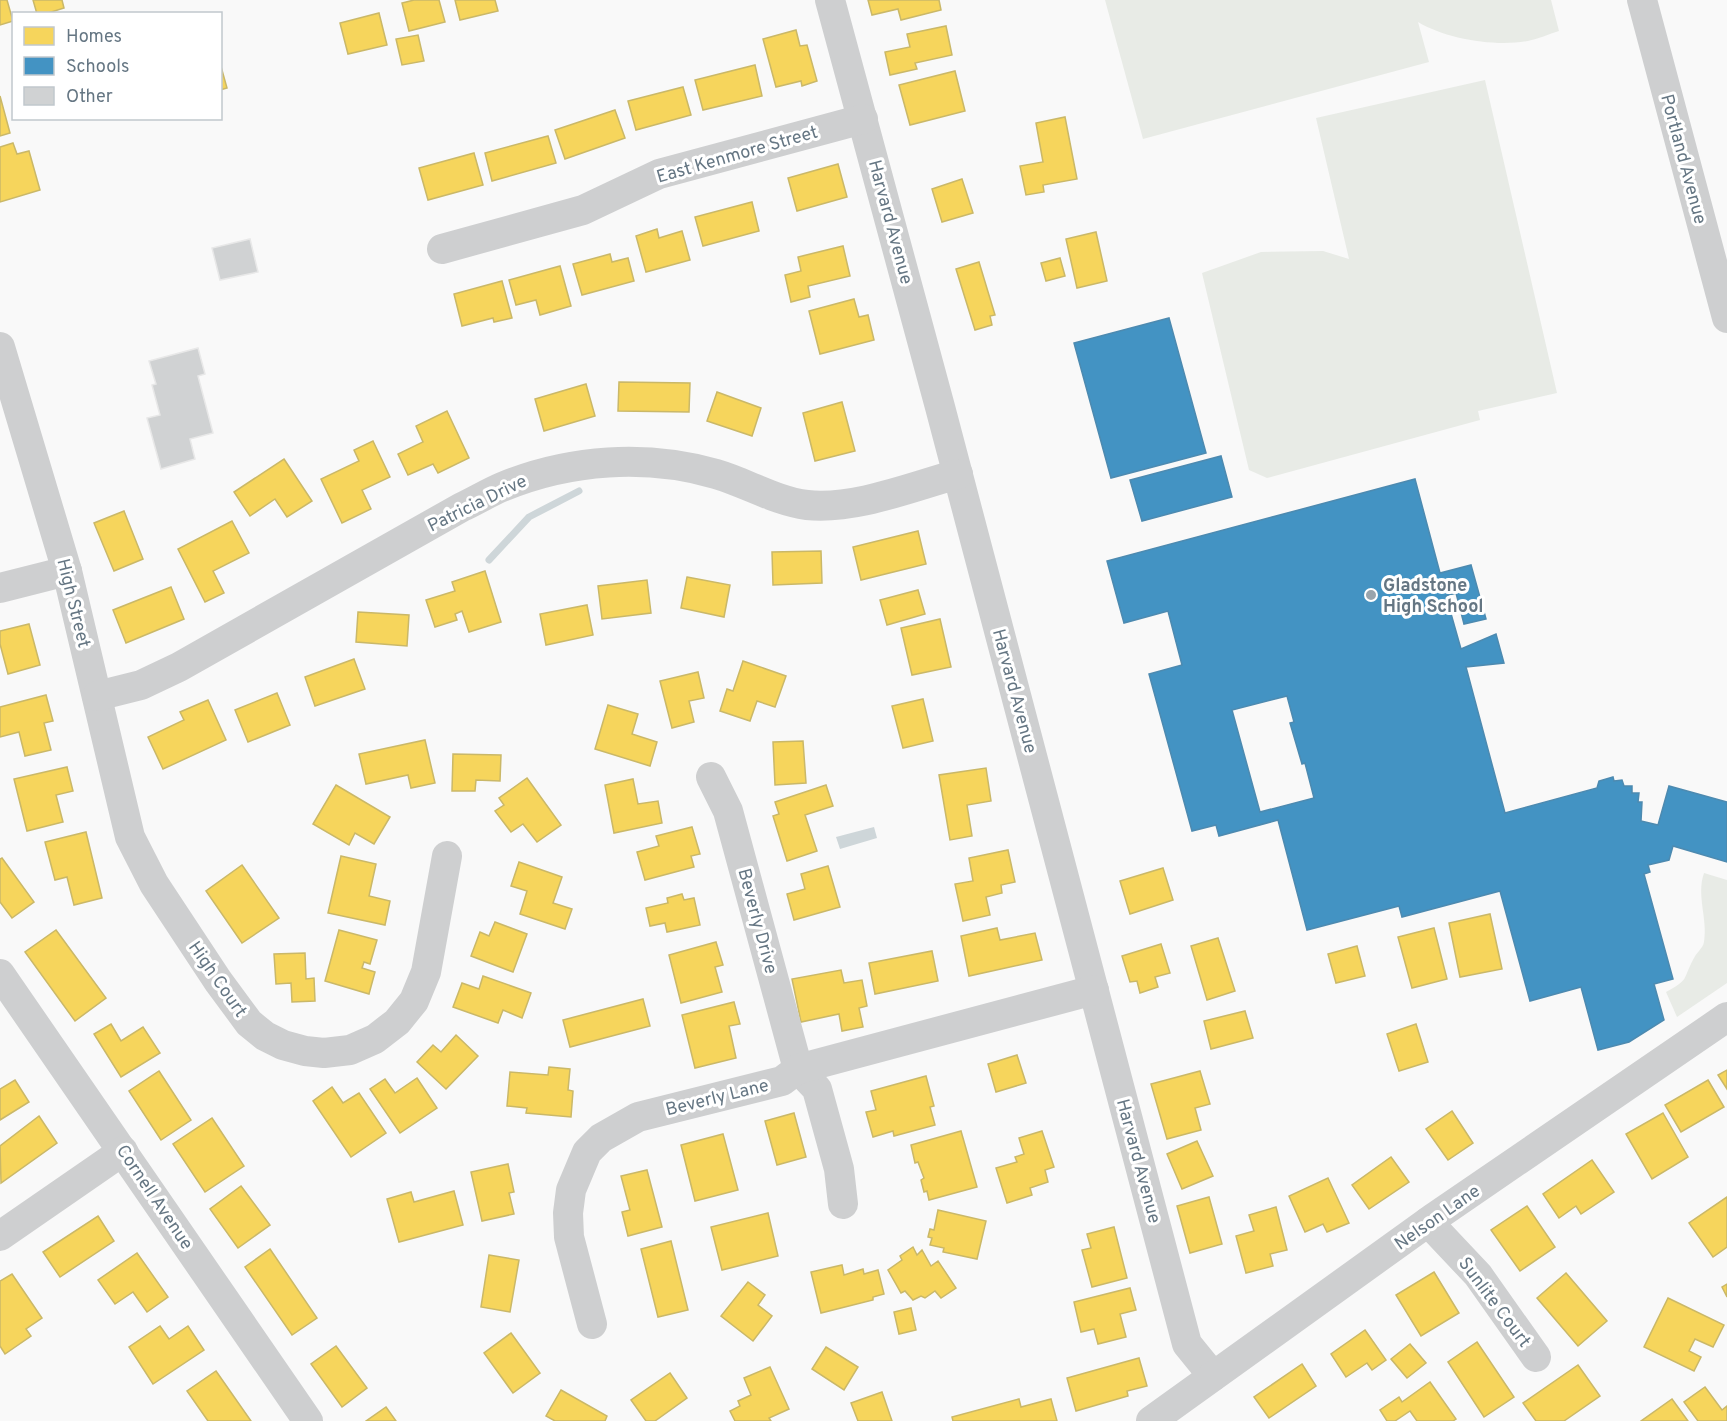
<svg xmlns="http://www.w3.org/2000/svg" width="1727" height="1421" viewBox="0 0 1727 1421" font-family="Overpass,sans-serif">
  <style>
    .green { fill: #e8ebe6 }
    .water { fill: #ced6d9 }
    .homes { fill: #f6d55c; stroke: #cab868; stroke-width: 1.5 }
    .schools { fill: #4393c3; stroke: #4d8ab0; stroke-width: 1.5; fill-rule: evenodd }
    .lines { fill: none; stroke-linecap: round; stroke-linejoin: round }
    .stream { stroke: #ced6d9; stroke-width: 7 }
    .building { fill: #d0d2d3; stroke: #e8e8e8; stroke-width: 1.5 }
    .minor { stroke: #cecfd0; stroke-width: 30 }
    .poi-dot { fill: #99a4ac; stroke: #fff; stroke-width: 2 }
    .labels { text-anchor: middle; stroke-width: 6; stroke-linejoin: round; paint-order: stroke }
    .street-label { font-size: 18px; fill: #657683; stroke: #fff }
    .poi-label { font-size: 18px; font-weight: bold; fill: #657683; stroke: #fff; text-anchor: start }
  </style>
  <rect width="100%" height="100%" fill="#f9f9f9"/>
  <g class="green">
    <path d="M1105,0H1551L1559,31C1549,34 1538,39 1528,41C1495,47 1446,39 1418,22L1429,62L1143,139Z"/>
    <path d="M1485,80L1557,393L1478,411L1480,420L1267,478L1249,470L1202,273L1261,252L1323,251L1349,259L1316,118Z"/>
    <path d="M1704,873L1727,880V983L1677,1017L1666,992C1690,979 1682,980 1694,958C1697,952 1703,948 1704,942C1708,918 1696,896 1704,873Z"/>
  </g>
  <path class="water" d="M874,827L877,838L840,849L836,837Z"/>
  <g class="homes">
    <path d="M0,0H7L13,21L0,25Z"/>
    <path d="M33,0H62L64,8L45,14H37Z"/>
    <path d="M414,0H439L445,22L409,31L402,3Z"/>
    <path d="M455,0H495L498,11L460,20Z"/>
    <path d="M868,0H939L941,10L901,20L898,9L872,15Z"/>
    <path d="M379,13L387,45L348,54L340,23Z"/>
    <path d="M946,26L952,55L915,63L917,69L890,75L885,52L910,47L907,34Z"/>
    <path d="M796,30L800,46L807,45L817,81L802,86L801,81L776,87L763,39Z"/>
    <path d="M418,35L424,61L402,65L396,39Z"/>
    <path d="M220,63L227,88L220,90Z"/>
    <path d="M755,65L762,96L703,110L695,80Z"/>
    <path d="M955,71L965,111L910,125L899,85Z"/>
    <path d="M683,87L691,115L636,130L628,101Z"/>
    <path d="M0,96L10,133L0,136Z"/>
    <path d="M615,110L625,138L565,159L555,130Z"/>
    <path d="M1065,117L1077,179L1043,185L1044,192L1026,195L1020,166L1043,162L1036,123Z"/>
    <path d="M548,136L556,163L492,181L485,153Z"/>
    <path d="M13,143L17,154L29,151L40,190L0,202V147Z"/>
    <path d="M474,153L483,185L428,200L419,168Z"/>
    <path d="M838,164L847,197L797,211L788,178Z"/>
    <path d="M962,179L973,213L942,222L932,189Z"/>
    <path d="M752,202L759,231L703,246L695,217Z"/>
    <path d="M657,229L659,238L682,231L690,260L646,272L636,236Z"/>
    <path d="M1096,232L1107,281L1077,288L1066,239Z"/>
    <path d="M843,246L850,276L808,286L810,297L791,302L785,275L801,271L798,257Z"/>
    <path d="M610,254L612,262L628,258L634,281L582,295L573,264Z"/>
    <path d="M1060,258L1065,276L1046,281L1041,263Z"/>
    <path d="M979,262L995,315L990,316L992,325L975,330L956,269Z"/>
    <path d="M560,266L571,306L540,315L536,300L516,305L509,280Z"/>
    <path d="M502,281L512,318L494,322L493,318L462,326L454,294Z"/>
    <path d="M854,299L859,317L868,315L874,340L820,354L809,311Z"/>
    <path d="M619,382L690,383L689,412L618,411Z"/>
    <path d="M586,384L595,416L544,431L535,399Z"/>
    <path d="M717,392L761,408L752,436L707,421Z"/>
    <path d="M842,402L855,451L815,461L803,413Z"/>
    <path d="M447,411L469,458L438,473L433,464L408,475L398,454L423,442L416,426Z"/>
    <path d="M373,441L390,477L362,490L371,509L342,523L321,479L359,461L354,450Z"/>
    <path d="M284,459L312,501L287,517L275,499L250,516L234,492Z"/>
    <path d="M124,511L143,559L114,571L94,523Z"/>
    <path d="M232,521L249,553L213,571L224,593L205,602L178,549Z"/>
    <path d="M918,531L926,564L861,580L853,547Z"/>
    <path d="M821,551L822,583L773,585L772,552Z"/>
    <path d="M485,571L501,622L469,632L462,611L455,614L457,620L435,627L426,600L455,591L452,582Z"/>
    <path d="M687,577L730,585L724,617L681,608Z"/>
    <path d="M647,580L651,613L602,619L598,586Z"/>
    <path d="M171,587L184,619L126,643L113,610Z"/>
    <path d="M918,590L925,614L887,625L880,600Z"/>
    <path d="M587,605L593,635L546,645L540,614Z"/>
    <path d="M358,612L409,615L407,646L356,642Z"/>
    <path d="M940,619L951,667L912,675L901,628Z"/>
    <path d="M29,624L40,665L8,674L0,644V631Z"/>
    <path d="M354,659L365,689L315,706L305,677Z"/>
    <path d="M743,661L786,676L775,707L757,701L750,721L720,711L727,689L733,691Z"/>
    <path d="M698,672L704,698L689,701L694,722L672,728L660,681Z"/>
    <path d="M277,693L290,725L248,742L235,710Z"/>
    <path d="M46,695L53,721L44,723L51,750L25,756L19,732L0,737V707Z"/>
    <path d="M923,699L933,741L903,748L892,706Z"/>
    <path d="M208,700L226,740L163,769L148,737L184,720L180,712Z"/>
    <path d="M608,705L638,714L632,734L657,742L650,766L595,749Z"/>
    <path d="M425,740L435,783L411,788L408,775L366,784L359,754Z"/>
    <path d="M803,741L806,783L775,785L773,742Z"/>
    <path d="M453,754L501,755L500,781L476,780L475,791H452Z"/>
    <path d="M67,767L73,791L56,795L63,822L27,831L14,779Z"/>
    <path d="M986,768L991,801L967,805L972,836L950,840L939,775Z"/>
    <path d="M527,778L561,825L537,842L523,824L511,832L495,811L504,805L499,798Z"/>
    <path d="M633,779L638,804L658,801L662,823L614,833L605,785Z"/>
    <path d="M336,785L390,817L374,844L355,833L349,845L313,824Z"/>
    <path d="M826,785L833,806L805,815L817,851L787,861L773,816L779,814L775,802Z"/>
    <path d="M692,827L700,854L691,856L694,867L645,880L637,852L659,846L656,836Z"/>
    <path d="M86,832L102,898L74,905L67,877L55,880L45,842Z"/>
    <path d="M1008,850L1015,882L1001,885L1002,893L986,897L990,915L963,921L955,884L973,881L969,858Z"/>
    <path d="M341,856L376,864L369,896L390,901L385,925L328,913Z"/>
    <path d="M2,858L34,902L12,918L0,902V859Z"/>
    <path d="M519,862L562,877L553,903L572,909L565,929L520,914L527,891L511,886Z"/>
    <path d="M242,865L279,918L242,943L206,891Z"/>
    <path d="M828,866L840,907L794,920L787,894L805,889L801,874Z"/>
    <path d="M1163,868L1173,900L1130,914L1120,881Z"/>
    <path d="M682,894L684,900L694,898L700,925L667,932L665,923L650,926L646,908L668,903L667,898Z"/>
    <path d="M1490,914L1502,969L1460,977L1449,923Z"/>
    <path d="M495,922L527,934L513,972L471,956L480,932L489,936Z"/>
    <path d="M997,928L1000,940L1035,933L1042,960L969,976L961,936Z"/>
    <path d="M1434,928L1447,979L1412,988L1398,937Z"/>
    <path d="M56,930L106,998L75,1021L25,952Z"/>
    <path d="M339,930L377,940L370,964L364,962L362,968L375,972L369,994L325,981Z"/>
    <path d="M1218,938L1235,991L1207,1000L1191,946Z"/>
    <path d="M716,942L723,965L715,967L722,992L681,1003L669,955Z"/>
    <path d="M1161,944L1170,973L1155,977L1158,987L1140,993L1137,981L1130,982L1122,956Z"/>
    <path d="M1357,946L1365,976L1336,983L1328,954Z"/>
    <path d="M932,951L938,981L875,994L869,963Z"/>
    <path d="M305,953L306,979L314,978L315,1001L292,1002L291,983L276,984L274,954Z"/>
    <path d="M841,970L844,983L862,980L867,1006L859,1008L863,1027L842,1031L839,1014L801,1022L792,979Z"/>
    <path d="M483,976L531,993L522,1018L503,1010L498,1023L453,1007L462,983L479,989Z"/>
    <path d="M643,999L650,1026L570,1047L563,1020Z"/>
    <path d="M734,1002L740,1024L729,1026L736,1058L695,1068L682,1015Z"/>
    <path d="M1245,1011L1253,1038L1211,1049L1204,1021Z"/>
    <path d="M111,1024L121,1041L143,1027L160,1053L121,1077L94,1034Z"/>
    <path d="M1416,1024L1428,1062L1399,1071L1387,1034Z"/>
    <path d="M456,1035L478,1056L446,1089L417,1062L433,1045L441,1052Z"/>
    <path d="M1017,1055L1026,1083L996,1092L988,1064Z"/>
    <path d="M549,1067L570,1069L568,1090L573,1091L571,1117L526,1113L527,1108L507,1106L510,1072L548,1075Z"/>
    <path d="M1727,1070V1089L1718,1075Z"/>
    <path d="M159,1071L191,1120L161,1140L129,1091Z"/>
    <path d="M1200,1071L1210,1104L1195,1108L1201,1130L1167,1139L1151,1084Z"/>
    <path d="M926,1076L934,1106L930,1107L935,1125L894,1136L893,1131L873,1137L866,1112L876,1110L871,1091Z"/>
    <path d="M417,1078L437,1108L400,1133L370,1089L385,1079L395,1093Z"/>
    <path d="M15,1080L29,1102L0,1120V1089Z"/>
    <path d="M1708,1080L1724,1107L1681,1132L1665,1105Z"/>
    <path d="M332,1087L343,1103L359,1093L386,1133L351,1157L313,1101Z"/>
    <path d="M1452,1111L1473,1143L1448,1160L1426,1129Z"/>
    <path d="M794,1113L806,1157L777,1165L765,1121Z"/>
    <path d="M1663,1113L1688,1157L1652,1179L1626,1134Z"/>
    <path d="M39,1116L57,1143L1,1183L0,1146Z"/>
    <path d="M212,1118L244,1166L205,1192L173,1144Z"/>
    <path d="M961,1131L977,1187L929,1200L927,1191L924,1192L921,1180L924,1178L918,1162L915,1163L911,1145Z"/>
    <path d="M1042,1131L1054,1167L1045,1170L1048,1182L1030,1188L1032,1195L1007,1203L996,1168L1017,1162L1015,1157L1024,1154L1019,1138Z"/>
    <path d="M723,1134L738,1190L695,1201L681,1145Z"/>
    <path d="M1197,1141L1213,1176L1182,1189L1167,1154Z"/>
    <path d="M1391,1157L1409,1182L1369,1209L1352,1185Z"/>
    <path d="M1592,1160L1614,1192L1581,1214L1576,1206L1559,1218L1543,1194Z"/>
    <path d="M508,1164L514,1192L509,1193L514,1214L482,1221L471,1172Z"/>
    <path d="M647,1170L662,1227L628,1236L622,1212L630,1210L621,1176Z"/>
    <path d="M1328,1178L1349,1223L1327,1232L1323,1224L1305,1232L1289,1196Z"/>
    <path d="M241,1186L270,1225L238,1248L210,1209Z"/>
    <path d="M454,1191L463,1225L399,1242L387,1199L411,1192L414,1202Z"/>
    <path d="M1209,1197L1222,1244L1190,1253L1177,1206Z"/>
    <path d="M1727,1197V1247L1713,1257L1689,1223Z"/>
    <path d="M1527,1206L1555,1247L1520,1271L1491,1230Z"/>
    <path d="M1276,1207L1287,1250L1270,1254L1273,1266L1246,1273L1236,1236L1254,1231L1249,1215Z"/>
    <path d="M938,1210L986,1221L977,1259L943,1252L944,1248L930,1245L932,1238L928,1237L930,1229L934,1230Z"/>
    <path d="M768,1213L778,1256L722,1270L711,1227Z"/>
    <path d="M98,1216L114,1241L60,1277L43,1252Z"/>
    <path d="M1114,1227L1127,1278L1092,1287L1082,1250L1091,1248L1087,1234Z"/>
    <path d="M671,1241L688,1310L658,1317L641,1249Z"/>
    <path d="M913,1247L917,1255L922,1250L931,1266L938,1261L956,1288L941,1298L935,1291L925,1298L921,1296L913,1300L905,1291L901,1293L888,1270L902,1260L900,1256Z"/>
    <path d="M270,1249L317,1318L292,1335L245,1267Z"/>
    <path d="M137,1253L168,1297L147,1312L133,1292L115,1304L98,1280Z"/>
    <path d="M489,1255L519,1260L510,1312L481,1307Z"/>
    <path d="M842,1265L844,1275L863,1269L864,1274L878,1270L884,1294L873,1297V1300L821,1313L811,1272Z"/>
    <path d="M1434,1272L1459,1313L1421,1336L1396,1295Z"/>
    <path d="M1566,1273L1607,1321L1578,1346L1537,1298Z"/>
    <path d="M12,1274L42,1318L26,1329L31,1336L5,1354L0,1346V1281Z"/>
    <path d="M748,1282L765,1295L758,1305L772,1316L753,1341L721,1316Z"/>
    <path d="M1727,1284V1297L1722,1287Z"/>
    <path d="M1130,1288L1136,1310L1120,1314L1126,1337L1098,1344L1094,1329L1081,1332L1074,1302Z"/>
    <path d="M1668,1298L1724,1325L1713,1347L1695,1339L1689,1351L1701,1357L1694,1371L1644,1347Z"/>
    <path d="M911,1308L916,1330L899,1334L894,1312Z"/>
    <path d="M160,1326L169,1339L188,1326L204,1350L153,1384L129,1347Z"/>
    <path d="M1365,1330L1386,1360L1372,1370L1367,1363L1346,1377L1331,1354Z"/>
    <path d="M511,1333L540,1373L513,1393L484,1353Z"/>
    <path d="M1477,1342L1514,1397L1484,1417L1448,1362Z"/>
    <path d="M1410,1344L1426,1363L1407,1378L1391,1359Z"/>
    <path d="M336,1346L367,1388L342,1407L311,1364Z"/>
    <path d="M826,1347L858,1367L844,1390L812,1369Z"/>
    <path d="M1139,1358L1147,1386L1127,1391L1128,1396L1076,1411L1067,1378Z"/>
    <path d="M1302,1364L1316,1386L1269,1418L1254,1397Z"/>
    <path d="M1578,1365L1600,1396L1564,1421H1536L1523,1403Z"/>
    <path d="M770,1367L789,1409L769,1418L771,1421H735L730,1411L740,1406L738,1401L751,1395L744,1378Z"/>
    <path d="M216,1371L251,1421H208L187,1391Z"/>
    <path d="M670,1373L687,1398L655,1421H646L631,1400Z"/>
    <path d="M1430,1382L1456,1419L1453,1421H1417L1410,1411L1395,1421H1387L1380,1410L1399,1397L1402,1402Z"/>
    <path d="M1705,1387L1722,1410L1727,1406V1421H1698L1684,1402Z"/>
    <path d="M561,1390L607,1416L605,1421H555L546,1416Z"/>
    <path d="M882,1392L892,1421H858L851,1403Z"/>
    <path d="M1019,1399L1021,1407L1051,1399L1057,1421H953L952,1417Z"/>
    <path d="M1672,1399L1688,1421H1641Z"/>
    <path d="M386,1407L396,1421H366Z"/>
  </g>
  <g class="schools">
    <path d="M1169,318L1206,453L1111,478L1074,343Z"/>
    <path d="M1221,456L1232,497L1142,521L1130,480Z"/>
    <path d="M1415,479L1440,573L1471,565L1486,619L1464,624L1456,593L1446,596L1461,649L1496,634L1504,663L1466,667L1505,813L1597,788L1599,781L1613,777L1614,781L1622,780L1624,786H1632V793H1639L1638,802H1642L1641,821L1658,825L1669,786L1727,802V862L1673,846L1669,860L1648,865L1650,872L1644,874L1673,979L1654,984L1664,1020L1629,1042L1598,1050L1581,987L1530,1001L1500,891L1402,917L1399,906L1307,930L1278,820L1219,836L1216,825L1192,831L1149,674L1182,665L1168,611L1124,623L1107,561ZM1287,696L1294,722L1290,723L1302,764L1305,763L1314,798L1260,812L1232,710Z"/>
  </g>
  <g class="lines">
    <path class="stream" d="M489,560L529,517L579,491"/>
  </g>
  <g class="building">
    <path d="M250,239L258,272L220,280L212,248Z"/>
    <path d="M198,348L205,374L198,376L213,433L190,439L195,459L161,469L147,418L160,415L152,385L156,384L149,361Z"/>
  </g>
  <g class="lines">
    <g class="minor">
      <path d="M830,0L940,407L1187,1344L1213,1376"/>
      <path d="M1642,0L1727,318"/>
      <path d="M442,249L583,210L659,174L863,119"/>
      <path d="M0,347L67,571L130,837L154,884L218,981L249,1023L265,1036L283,1045L305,1051L324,1053L350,1050L375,1039L397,1022L414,1001L426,972L447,856"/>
      <path d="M0,588L67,571"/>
      <path d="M97,696L141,685L179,667L462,507C475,501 488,493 502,487C570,459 646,454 716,474C747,483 775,501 807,505C855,510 911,487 958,474"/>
      <path d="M711,777L728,811L798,1069L817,1089L839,1169L843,1204"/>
      <path d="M0,974L308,1421"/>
      <path d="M1428,1222L1478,1275L1536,1357"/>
      <path d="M0,1236L123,1151"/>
      <path d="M592,1324L569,1237L568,1213L571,1190L587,1152L601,1138L638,1117L782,1081L798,1069L1094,990"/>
      <path d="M1151,1421L1432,1219L1727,1017"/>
    </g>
  </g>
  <circle class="poi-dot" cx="1371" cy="595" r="6"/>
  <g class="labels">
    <g class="street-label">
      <text transform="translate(737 154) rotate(-16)" y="6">East Kenmore Street</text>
      <text transform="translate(1684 159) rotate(75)" y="6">Portland Avenue</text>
      <text transform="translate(891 222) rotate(75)" y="6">Harvard Avenue</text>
      <text transform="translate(477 503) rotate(-26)" y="6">Patricia Drive</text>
      <text transform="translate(74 603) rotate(76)" y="6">High Street</text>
      <text transform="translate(1015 691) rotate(75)" y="6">Harvard Avenue</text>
      <text transform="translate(758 921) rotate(75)" y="6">Beverly Drive</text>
      <text transform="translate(218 979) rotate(55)" y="6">High Court</text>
      <text transform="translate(717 1097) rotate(-14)" y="6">Beverly Lane</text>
      <text transform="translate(1139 1161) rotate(75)" y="6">Harvard Avenue</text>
      <text transform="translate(155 1197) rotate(56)" y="6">Cornell Avenue</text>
      <text transform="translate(1437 1217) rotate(-35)" y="6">Nelson Lane</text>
      <text transform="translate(1495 1302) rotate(53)" y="6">Sunlite Court</text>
    </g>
    <g class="poi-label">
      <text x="1383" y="591">Gladstone<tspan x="1383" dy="21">High School</tspan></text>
    </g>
  </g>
  <rect x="12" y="12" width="210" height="108" fill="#ffffff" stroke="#c1c8cd" stroke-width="1.5"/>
  <rect x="24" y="27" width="30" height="18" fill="#f6d55c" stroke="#c1c8cd" stroke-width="1.5"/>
  <text x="66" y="42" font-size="18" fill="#657683">Homes</text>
  <rect x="24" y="57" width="30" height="18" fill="#4393c3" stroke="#c1c8cd" stroke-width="1.5"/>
  <text x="66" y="72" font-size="18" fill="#657683">Schools</text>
  <rect x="24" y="87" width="30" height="18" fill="#d0d2d3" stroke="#c1c8cd" stroke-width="1.5"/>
  <text x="66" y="102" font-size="18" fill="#657683">Other</text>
</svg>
